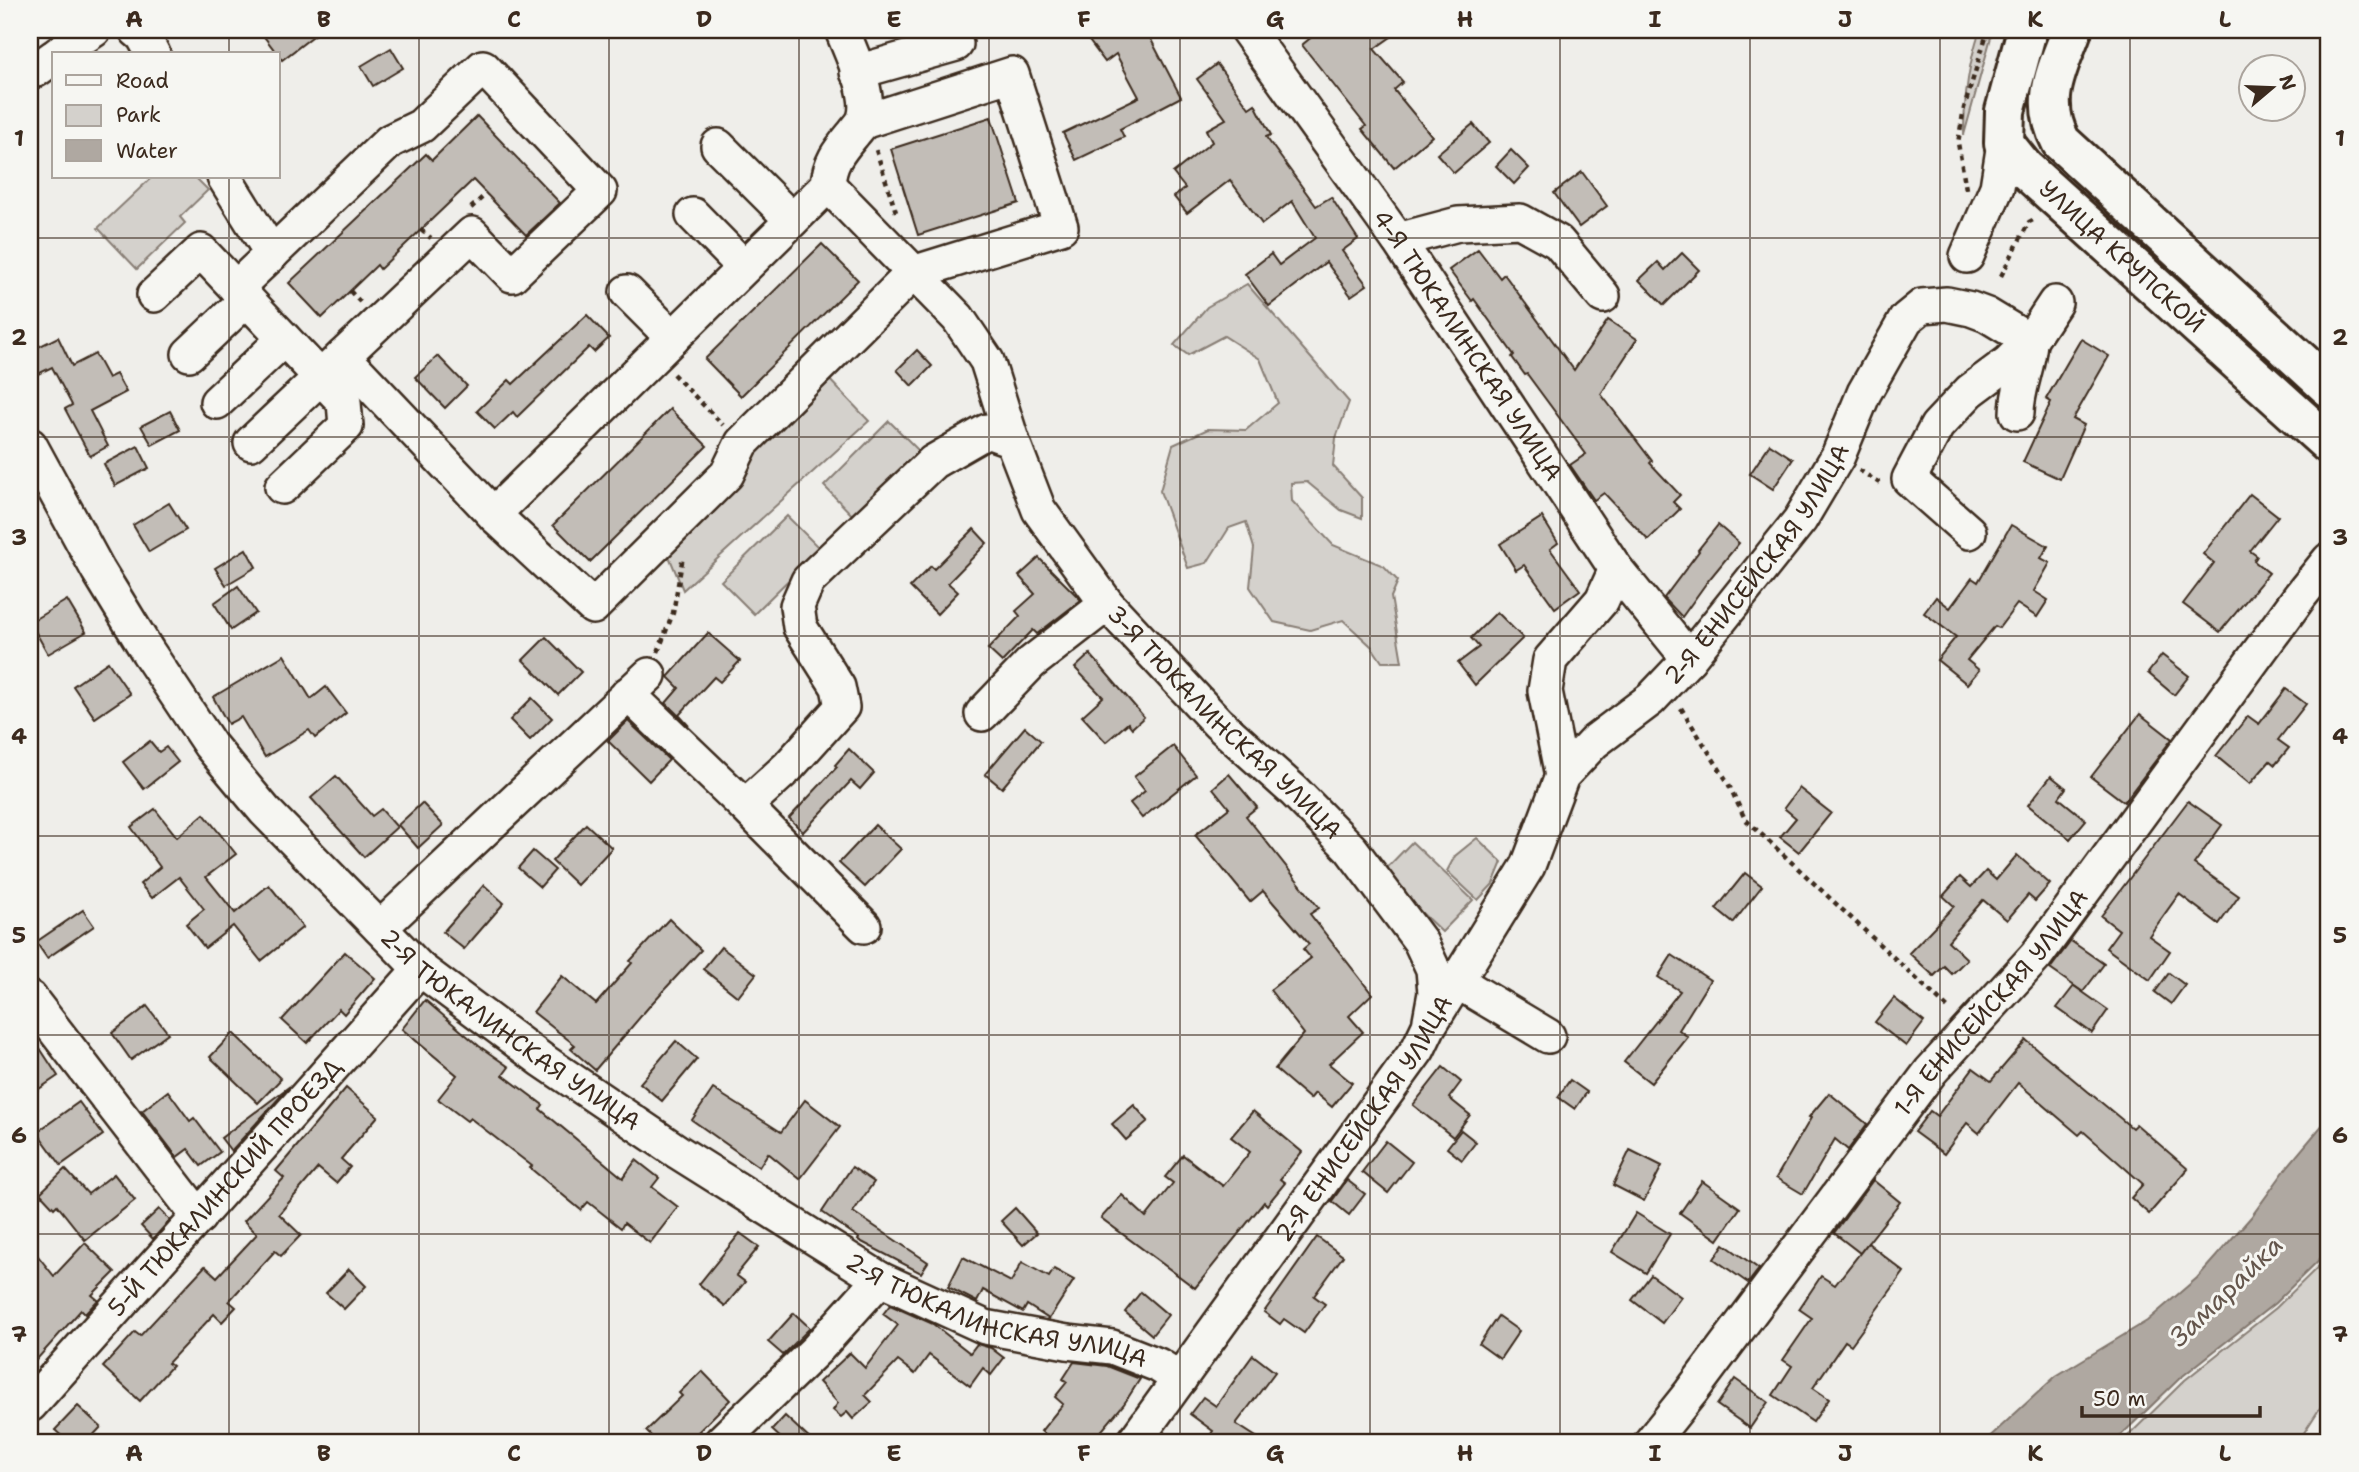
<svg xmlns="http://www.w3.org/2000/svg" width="2359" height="1472" viewBox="0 0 2359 1472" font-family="'Shantell Sans',sans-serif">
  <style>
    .green { fill: #d4d1cc; stroke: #887e75; stroke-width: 2 }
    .water { fill: #afa8a1; stroke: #81766d; stroke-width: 2 }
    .building { fill: #c2bdb7; stroke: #3b2a1e; stroke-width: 2 }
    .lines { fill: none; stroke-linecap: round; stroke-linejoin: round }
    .minor-casing { stroke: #3b2a1e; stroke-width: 38 }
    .major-casing { stroke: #3b2a1e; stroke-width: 44 }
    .path { stroke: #3b2a1e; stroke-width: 4.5; stroke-dasharray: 5 5; stroke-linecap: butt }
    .minor { stroke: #f6f6f2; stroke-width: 33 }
    .major { stroke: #f6f6f2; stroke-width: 38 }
    .grid { fill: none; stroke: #3b2a1e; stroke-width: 2; stroke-opacity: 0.55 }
    .labels { text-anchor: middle; stroke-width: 6; stroke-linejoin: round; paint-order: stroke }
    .street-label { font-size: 24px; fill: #3b2a1e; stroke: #f6f6f2 }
    .water-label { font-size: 26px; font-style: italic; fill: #64564c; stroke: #f6f6f2 }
    .neatline { fill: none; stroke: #3b2a1e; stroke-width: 2.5 }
    .grid-label { font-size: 23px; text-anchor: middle; font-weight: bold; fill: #3b2a1e }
  </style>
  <rect width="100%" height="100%" fill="#efeeea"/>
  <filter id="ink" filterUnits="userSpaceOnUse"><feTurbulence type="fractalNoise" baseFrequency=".0143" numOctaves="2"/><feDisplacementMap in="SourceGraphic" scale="14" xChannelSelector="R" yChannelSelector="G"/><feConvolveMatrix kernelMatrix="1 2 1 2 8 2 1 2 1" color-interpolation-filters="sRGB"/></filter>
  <g filter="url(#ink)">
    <g class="green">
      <path d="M1980,30H1993L1964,135C1964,99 1968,64 1980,30Z"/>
      <path d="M152,177H195L208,190L180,217L185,223L137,269L98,228Z"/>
      <path d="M1247,284L1349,402L1336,438L1333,466L1362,498V518L1341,510L1307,482L1291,483L1292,501L1333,545L1384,566L1398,581L1391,597L1402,662H1382L1371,646L1343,620L1310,630L1274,622L1250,587L1254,548L1246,522L1229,528L1207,563L1188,568L1160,491L1173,445L1208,429L1246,430L1278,403L1260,359L1224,336L1188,355L1174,345L1207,307Z"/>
      <path d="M826,376L869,421L683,590L666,549L763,438Z"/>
      <path d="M889,421L925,457L859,522L824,486Z"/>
      <path d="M787,516L820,549L754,614L721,581Z"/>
      <path d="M1477,838L1502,862L1493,884L1478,900L1447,871L1455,856Z"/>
      <path d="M1412,842L1473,900L1442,932L1381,874Z"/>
      <path d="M2329,1256V1394L2298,1442H2122L2185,1380L2276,1308Z"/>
    </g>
    <path class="water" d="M2329,1117V1250L2275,1303L2179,1379L2114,1442H1984L2056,1376L2147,1321L2197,1278L2251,1217L2288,1166Z"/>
    <g class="building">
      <path d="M259,30H321L282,60Z"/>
      <path d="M1081,30H1146L1181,97L1120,129L1124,137L1076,160L1063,133L1139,97L1116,54L1105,62Z"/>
      <path d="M1320,30H1401L1374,49L1403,82L1394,90L1432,136L1394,168L1362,129L1366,126L1302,45Z"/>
      <path d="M391,48L403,68L373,86L361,66Z"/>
      <path d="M1217,64L1249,108L1255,104L1271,135L1266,137L1316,206L1331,197L1358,239L1342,251L1367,285L1351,296L1326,262L1269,306L1245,274L1271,254L1279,265L1315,238L1292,201L1262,224L1230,180L1187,213L1174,197L1185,188L1173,173L1212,142L1206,130L1226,119L1197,79Z"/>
      <path d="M477,116L560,203L526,235L473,180L380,269L377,265L322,318L289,283L426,154L432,160Z"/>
      <path d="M991,117L1019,203L918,235L891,149Z"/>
      <path d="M1473,124L1489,143L1454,173L1437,154Z"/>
      <path d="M1511,150L1529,168L1514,184L1496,166Z"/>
      <path d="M1582,172L1607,206L1579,227L1554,193Z"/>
      <path d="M822,244L858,280L741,396L705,359Z"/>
      <path d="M1478,249L1500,278L1504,274L1574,370L1608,320L1637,339L1601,394L1652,461L1650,463L1680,495L1673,502L1680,509L1648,540L1604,493L1594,500L1570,465L1586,454L1527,374L1525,375L1512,357L1514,355L1474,299L1472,301L1449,270Z"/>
      <path d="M1682,253L1699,270L1664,305L1639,280L1658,262L1665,270Z"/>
      <path d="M587,315L609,338L594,352L589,347L517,417L513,412L495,429L477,411L509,380L513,384Z"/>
      <path d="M58,337L72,366L95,354L108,378L116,374L126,392L90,411L108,446L90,456L65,409L72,405L52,367L30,378V351Z"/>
      <path d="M2081,339L2109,356L2073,419L2084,425L2060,479L2023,462L2051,402L2046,399Z"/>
      <path d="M917,350L932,366L912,386L897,370Z"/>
      <path d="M438,356L467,386L445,408L415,377Z"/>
      <path d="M670,409L707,446L590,562L553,525Z"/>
      <path d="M170,411L180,430L152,445L141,426Z"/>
      <path d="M1770,444L1793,459L1773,489L1750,474Z"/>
      <path d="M138,446L149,468L115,486L104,464Z"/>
      <path d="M2250,494L2278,516L2250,551L2257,556L2254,561L2269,573L2220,632L2183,604L2214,563L2203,554Z"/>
      <path d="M169,503L186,530L149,552L133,525Z"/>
      <path d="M1542,517L1558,543L1550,549L1580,590L1555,608L1524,565L1516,570L1500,544Z"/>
      <path d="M1718,525L1739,543L1707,582L1682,617L1664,598L1699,551L1698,550Z"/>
      <path d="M2011,525L2048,546L2041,558L2050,563L2034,591L2048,600L2037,617L2017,604L1999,628L1995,626L1967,660L1979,670L1967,684L1937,660L1956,637L1924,613L1936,597L1950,608L1972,578L1978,582Z"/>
      <path d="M974,529L987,543L948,583L958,592L937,614L910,587L931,566L934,569Z"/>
      <path d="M246,549L256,567L226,585L215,568Z"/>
      <path d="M1039,558L1081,600L1037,634L1033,630L1002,662L988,649L1020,616L1016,611L1035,594L1019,576Z"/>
      <path d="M238,586L256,613L231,630L214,603Z"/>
      <path d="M67,600L86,632L48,654L30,622Z"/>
      <path d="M1497,612L1523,638L1475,685L1458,663L1479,647L1471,638Z"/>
      <path d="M708,633L740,661L720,682L714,677L679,715L689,726L666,703L679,688L668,677Z"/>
      <path d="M546,637L581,672L558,695L523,660Z"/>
      <path d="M1090,654L1144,717L1132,728L1128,723L1106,742L1082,716L1103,697L1075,668Z"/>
      <path d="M284,655L311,699L326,687L346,713L315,738L309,730L265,757L241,717L228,724L213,697Z"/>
      <path d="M2162,655L2189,676L2174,695L2148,673Z"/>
      <path d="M108,662L130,694L95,718L73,686Z"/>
      <path d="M2286,689L2306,704L2278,740L2289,748L2275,765L2270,761L2250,784L2216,756L2248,716L2259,724Z"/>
      <path d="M532,698L552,718L530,740L510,720Z"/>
      <path d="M2140,714L2172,739L2124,802L2091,777Z"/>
      <path d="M628,721L669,760L649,781L608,741Z"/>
      <path d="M1025,727L1041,741L1002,788L985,774Z"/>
      <path d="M150,741L159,752L166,747L178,762L144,789L123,762Z"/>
      <path d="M1173,746L1196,775L1142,818L1130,803L1145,791L1134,777Z"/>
      <path d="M849,749L874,773L860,789L851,781L803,832L789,818L837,767L835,765Z"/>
      <path d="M1229,774L1257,807L1246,816L1319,908L1310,914L1372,994L1349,1016L1363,1032L1329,1064L1352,1083L1332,1107L1315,1093L1310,1099L1275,1069L1304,1034L1270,990L1311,958L1303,949L1309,944L1263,891L1250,902L1195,835L1229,808L1213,788Z"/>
      <path d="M336,776L372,816L381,809L397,827L364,857L311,798Z"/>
      <path d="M2051,776L2066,788L2059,798L2086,820L2070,839L2028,805Z"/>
      <path d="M1799,788L1831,813L1799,852L1780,837L1796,818L1784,808Z"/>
      <path d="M2188,801L2222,825L2194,864L2239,896L2219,924L2179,894L2149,936L2170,951L2150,980L2106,948L2119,930L2101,916Z"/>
      <path d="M422,803L443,825L418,848L398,825Z"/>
      <path d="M155,809L177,837L204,814L236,854L206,877L235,913L269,885L303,927L261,961L233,926L205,948L186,924L204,909L179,877L152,898L140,884L160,867L131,827Z"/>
      <path d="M586,824L612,848L577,885L552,861Z"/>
      <path d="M875,825L901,849L865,887L839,863Z"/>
      <path d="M533,851L555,870L540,887L518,868Z"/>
      <path d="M2017,855L2050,884L2035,901L2028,895L2007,920L1983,900L1948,941L1967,959L1952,974L1944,966L1934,976L1909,953L1954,906L1943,896L1960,877L1971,887L1986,871L1996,880Z"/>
      <path d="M1745,873L1762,886L1733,923L1716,909Z"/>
      <path d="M484,885L504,903L464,949L443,932Z"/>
      <path d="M83,910L94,926L47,958L36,942Z"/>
      <path d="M669,919L701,950L653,1002L595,1070L571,1049L575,1045L533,1012L562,976L596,1004L632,963L630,961Z"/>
      <path d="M2071,941L2104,964L2083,992L2050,969Z"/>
      <path d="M721,947L756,974L738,997L703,969Z"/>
      <path d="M345,952L375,978L344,1014L339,1009L307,1043L282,1020Z"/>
      <path d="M1672,955L1710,980L1679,1030L1688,1037L1651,1083L1624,1062L1680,991L1658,977Z"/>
      <path d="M2169,973L2185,985L2171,1004L2155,992Z"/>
      <path d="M2074,986L2108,1010L2092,1033L2057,1008Z"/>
      <path d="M1894,998L1924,1022L1906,1046L1875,1022Z"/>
      <path d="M425,1000L479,1046L509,1067L503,1075L543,1105L540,1109L623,1178L636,1160L659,1178L652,1187L678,1207L650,1243L624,1223L621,1228L588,1202L581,1210L530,1168L532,1166L470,1118L467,1121L438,1099L457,1075L402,1029Z"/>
      <path d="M147,1006L168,1033L131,1060L112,1033Z"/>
      <path d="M30,1033L58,1076L30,1095Z"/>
      <path d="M233,1033L281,1079L258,1103L210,1057Z"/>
      <path d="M2026,1040L2132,1128L2136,1124L2188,1169L2149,1214L2131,1198L2143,1184L2083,1131L2079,1135L2018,1083L1979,1133L1967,1123L1944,1154L1914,1132L1930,1111L1937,1116L1973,1068L1991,1081Z"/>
      <path d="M676,1041L697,1059L662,1101L640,1083Z"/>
      <path d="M1443,1067L1461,1082L1449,1098L1470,1115L1453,1137L1413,1105Z"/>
      <path d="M1570,1080L1587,1092L1575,1109L1558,1097Z"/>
      <path d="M290,1086L231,1151L221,1138Z"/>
      <path d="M346,1088L378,1116L341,1159L350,1167L336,1183L318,1168L279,1214L301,1235L281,1256L275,1251L229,1301L236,1307L222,1322L214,1314L168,1363L172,1366L140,1401L103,1367L135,1332L140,1336L205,1266L217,1277L257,1234L244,1221L284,1178L276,1171Z"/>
      <path d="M713,1089L781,1132L805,1100L840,1127L800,1179L768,1153L759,1167L692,1120Z"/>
      <path d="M168,1091L190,1121L194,1118L220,1152L201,1166L188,1149L177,1157L142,1111Z"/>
      <path d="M1829,1093L1867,1124L1848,1150L1835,1139L1803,1194L1776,1178L1811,1118L1809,1117Z"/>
      <path d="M79,1102L103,1135L61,1165L37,1132Z"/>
      <path d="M1134,1105L1148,1121L1126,1140L1112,1124Z"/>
      <path d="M1253,1111L1302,1152L1280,1179L1285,1183L1267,1205L1264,1202L1195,1288L1101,1218L1122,1195L1146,1217L1173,1183L1165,1177L1183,1155L1223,1186L1250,1152L1231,1137Z"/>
      <path d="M1461,1130L1476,1142L1462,1160L1447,1148Z"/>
      <path d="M1386,1141L1412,1162L1388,1193L1362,1172Z"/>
      <path d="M1630,1150L1662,1166L1644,1201L1613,1185Z"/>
      <path d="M852,1167L874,1182L853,1212L928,1262L921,1273L858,1240L859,1238L822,1212Z"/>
      <path d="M65,1169L88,1194L114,1174L135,1200L85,1240L57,1205L54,1208L40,1193Z"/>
      <path d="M1347,1180L1365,1194L1349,1215L1332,1201Z"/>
      <path d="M1873,1180L1900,1202L1860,1253L1834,1233Z"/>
      <path d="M1702,1181L1740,1208L1718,1240L1680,1213Z"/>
      <path d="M1015,1208L1037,1233L1023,1245L1001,1221Z"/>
      <path d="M159,1209L170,1220L153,1239L141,1226Z"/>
      <path d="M1636,1213L1670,1234L1646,1273L1612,1252Z"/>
      <path d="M740,1233L759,1247L736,1275L745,1282L725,1306L699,1284Z"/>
      <path d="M1317,1237L1343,1256L1314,1296L1325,1304L1304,1333L1284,1319L1280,1324L1264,1312Z"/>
      <path d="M85,1243L115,1272L92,1295L98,1300L85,1314L81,1310L30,1367V1246L54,1276Z"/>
      <path d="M1868,1243L1904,1272L1851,1345L1845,1341L1813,1388L1829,1399L1813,1422L1773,1395L1792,1366L1783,1360L1812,1318L1799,1309L1821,1276L1835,1285Z"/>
      <path d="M1724,1244L1759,1269L1748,1283L1714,1259Z"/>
      <path d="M963,1257L1011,1282L1022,1262L1049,1277L1054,1269L1074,1280L1049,1319L1027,1305L1023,1312L983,1290L977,1302L948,1287Z"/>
      <path d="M349,1269L366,1286L344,1309L326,1293Z"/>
      <path d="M1651,1275L1681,1297L1662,1323L1632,1300Z"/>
      <path d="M1141,1292L1168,1315L1152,1335L1125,1312Z"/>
      <path d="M890,1305L933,1324L970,1353L977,1344L991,1348L1004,1358L991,1375L983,1368L970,1386L929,1355L915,1374L898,1361L865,1395L872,1402L853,1419L847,1412L841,1417L833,1410L838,1403L819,1382L850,1353L865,1368L898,1325L883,1314Z"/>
      <path d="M794,1313L810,1328L783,1355L768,1342Z"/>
      <path d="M1498,1316L1519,1331L1500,1359L1479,1344Z"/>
      <path d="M1253,1355L1275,1372L1236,1424L1264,1442H1206L1213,1431L1190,1414L1203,1397L1216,1406Z"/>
      <path d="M1074,1362L1107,1366L1140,1379L1124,1404L1099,1434L1096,1432L1088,1442H1054L1041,1431L1063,1404L1055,1397L1067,1382L1063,1379Z"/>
      <path d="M702,1371L730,1400L688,1442H657L646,1431L682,1396L679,1393Z"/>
      <path d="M1735,1379L1768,1402L1750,1428L1717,1405Z"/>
      <path d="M78,1406L101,1427L87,1442H68L55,1430Z"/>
      <path d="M785,1416L813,1442H785L772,1430Z"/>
    </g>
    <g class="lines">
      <defs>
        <g id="minor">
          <path d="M136,30L143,36L153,54"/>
          <path id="s1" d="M1247,30L1398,240L1616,569L1689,659"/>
          <path d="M58,54L94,30"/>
          <path d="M30,69L36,70L54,57"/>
          <path d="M857,72L956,44"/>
          <path d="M718,146L792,220"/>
          <path d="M224,177L272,254"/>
          <path d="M828,185L958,318L987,361L1012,440"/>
          <path d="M693,215L744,267"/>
          <path d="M1398,240L1458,224L1520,221L1558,242L1603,296"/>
          <path d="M1967,256L1997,187L2004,143"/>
          <path d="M236,288L390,141L421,126L483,67L600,191L512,275L472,234L251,443"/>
          <path d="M627,292L673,338"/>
          <path d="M154,295L201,251L344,402L346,426L282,487"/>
          <path d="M189,354L247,299"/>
          <path d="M343,356L495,516L593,607L727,474L742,443L913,273L1061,227L1012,74L863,122"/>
          <path d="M217,402L284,339"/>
          <path id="s2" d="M30,445L98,570L148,652L210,745L265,811L420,969L542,1060L678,1152L880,1279L985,1327L1067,1342L1112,1347L1158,1365L1180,1379"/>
          <path d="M495,516L499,509L828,185C829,162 840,150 854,133C858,128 862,124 864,119C872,95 851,53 842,30"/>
          <path d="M1969,532L1909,479L1937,426L1970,391L2009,362L2030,341L2055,303"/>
          <path d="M628,694L745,806L864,926"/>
          <path d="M982,714L1031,663L1107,604"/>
          <path d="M1562,776L1545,691L1550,660L1602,600L1616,569"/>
          <path id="s3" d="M745,806L788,767L842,707L838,687L800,627L797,606L808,581L933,462L987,431L1012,440L1039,510L1107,604L1218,723L1294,791L1351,849L1420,941L1433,969L1435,993L1430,1020"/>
          <path d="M380,928L649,675"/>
          <path d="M1458,982L1548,1036"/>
          <path d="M30,998L199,1217"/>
          <path id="s4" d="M30,1405L420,969"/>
          <path d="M721,1442L817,1349L880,1279"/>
          <path id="s5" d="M1134,1442L1418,1049L1429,1026L1528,866L1562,776L1594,742L1651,699L1689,659L1800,520L1838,456L1864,393L1906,319L1922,306L1947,304L1971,309L1987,315L2030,341C2029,366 2017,388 2017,413"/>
          <path id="s6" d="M1651,1442L1691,1392L1931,1071L2036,956L2300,596L2329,560"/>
        </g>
        <g id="major">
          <path id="s7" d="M2027,30L2005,111L2004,143L2024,168L2329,444"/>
          <path d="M2072,30C2057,71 2039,100 2061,142L2329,387"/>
        </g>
      </defs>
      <use href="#minor" class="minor-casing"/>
      <use href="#major" class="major-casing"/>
      <g class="path">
        <path d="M876,150L897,215"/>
        <path d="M1966,189L1958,143L1964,108L1988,30"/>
        <path d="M471,208L486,194"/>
        <path d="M421,230L431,238"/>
        <path d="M2001,276L2029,222L2037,218"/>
        <path d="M350,291L361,303"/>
        <path d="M673,374L723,425"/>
        <path d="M1859,470L1881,484"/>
        <path d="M658,652L673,613L683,556"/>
        <path d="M1681,708L1727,781L1745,819L1951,1011"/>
        <path d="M2327,1442L2329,1439"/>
      </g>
      <use href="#minor" class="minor"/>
      <use href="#major" class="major"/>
    </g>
  </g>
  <path class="grid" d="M229,30V54M419,30V1442M609,30V1442M799,30V1442M989,30V1442M1180,30V1442M1370,30V1442M1560,30V1442M1750,30V1442M1940,30V1442M2130,30V1442M229,177V1442M30,238H2329M30,437H2329M30,636H2329M30,836H2329M30,1035H2329M30,1234H2329"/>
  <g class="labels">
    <g class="street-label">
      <text dy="8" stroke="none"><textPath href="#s7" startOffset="280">УЛИЦА КРУПСКОЙ</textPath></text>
      <text dy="8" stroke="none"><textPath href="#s1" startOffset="385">4-Я ТЮКАЛИНСКАЯ УЛИЦА</textPath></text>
      <text dy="8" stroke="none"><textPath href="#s5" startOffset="1085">2-Я ЕНИСЕЙСКАЯ УЛИЦА</textPath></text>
      <text dy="8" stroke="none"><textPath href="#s3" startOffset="898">3-Я ТЮКАЛИНСКАЯ УЛИЦА</textPath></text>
      <text dy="8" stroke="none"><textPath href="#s6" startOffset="556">1-Я ЕНИСЕЙСКАЯ УЛИЦА</textPath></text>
      <text dy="8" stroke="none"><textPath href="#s2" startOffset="766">2-Я ТЮКАЛИНСКАЯ УЛИЦА</textPath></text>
      <text dy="8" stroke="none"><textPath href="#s5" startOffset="397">2-Я ЕНИСЕЙСКАЯ УЛИЦА</textPath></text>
      <text dy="8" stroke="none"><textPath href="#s4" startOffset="292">5-Й ТЮКАЛИНСКИЙ ПРОЕЗД</textPath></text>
      <text dy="8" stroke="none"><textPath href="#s2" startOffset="1334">2-Я ТЮКАЛИНСКАЯ УЛИЦА</textPath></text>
    </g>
    <g class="water-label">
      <text transform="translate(2226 1291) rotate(-44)" y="9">Замарайка</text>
    </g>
  </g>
  <rect width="2359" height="1472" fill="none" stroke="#f6f6f2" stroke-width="77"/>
  <rect x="52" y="52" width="228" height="126" fill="#f6f6f2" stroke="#aba49d" stroke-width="2"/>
  <rect x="66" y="75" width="35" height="10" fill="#f6f6f2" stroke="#aba49d" stroke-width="2"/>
  <text x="116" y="88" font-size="21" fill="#3b2a1e">Road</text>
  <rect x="66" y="105" width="35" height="21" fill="#d4d1cc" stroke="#aba49d" stroke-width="2"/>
  <text x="116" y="122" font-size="21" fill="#3b2a1e">Park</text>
  <rect x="66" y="140" width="35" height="21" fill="#afa8a1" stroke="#aba49d" stroke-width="2"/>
  <text x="116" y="158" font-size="21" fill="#3b2a1e">Water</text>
  <g transform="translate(2272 88) rotate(71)"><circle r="33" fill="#f6f6f2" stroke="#aba49d" stroke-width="2"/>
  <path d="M0-5L12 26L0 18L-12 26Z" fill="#3b2a1e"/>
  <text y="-10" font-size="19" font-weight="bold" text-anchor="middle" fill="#3b2a1e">N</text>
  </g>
  <path d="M2082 1406v10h178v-10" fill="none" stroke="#3b2a1e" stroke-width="3.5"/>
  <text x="2093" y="1406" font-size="21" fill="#3b2a1e" stroke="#f6f6f2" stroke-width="5" paint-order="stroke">50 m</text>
  <rect x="38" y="38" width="2282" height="1396" class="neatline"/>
  <g class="grid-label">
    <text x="134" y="27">A</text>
    <text x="324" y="27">B</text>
    <text x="514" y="27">C</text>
    <text x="704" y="27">D</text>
    <text x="894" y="27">E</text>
    <text x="1084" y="27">F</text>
    <text x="1275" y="27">G</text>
    <text x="1465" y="27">H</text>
    <text x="1655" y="27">I</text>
    <text x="1845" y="27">J</text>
    <text x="2035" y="27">K</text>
    <text x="2225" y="27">L</text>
    <text x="19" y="146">1</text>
    <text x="2340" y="146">1</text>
    <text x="19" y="345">2</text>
    <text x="2340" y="345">2</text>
    <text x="19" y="545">3</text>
    <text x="2340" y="545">3</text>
    <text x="19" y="744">4</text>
    <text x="2340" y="744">4</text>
    <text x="19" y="943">5</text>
    <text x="2340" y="943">5</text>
    <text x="19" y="1143">6</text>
    <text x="2340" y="1143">6</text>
    <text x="19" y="1342">7</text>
    <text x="2340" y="1342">7</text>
    <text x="134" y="1461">A</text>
    <text x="324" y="1461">B</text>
    <text x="514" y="1461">C</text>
    <text x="704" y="1461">D</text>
    <text x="894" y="1461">E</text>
    <text x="1084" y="1461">F</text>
    <text x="1275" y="1461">G</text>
    <text x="1465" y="1461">H</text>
    <text x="1655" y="1461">I</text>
    <text x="1845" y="1461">J</text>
    <text x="2035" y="1461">K</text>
    <text x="2225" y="1461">L</text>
  </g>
</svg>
